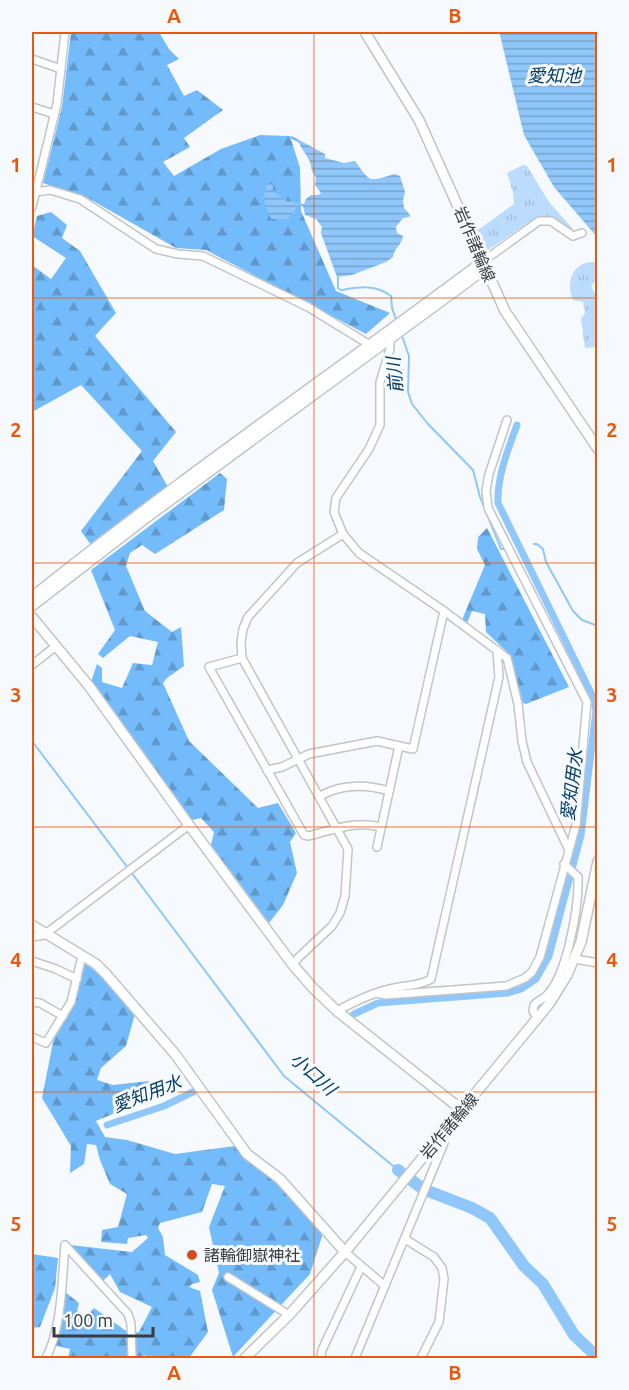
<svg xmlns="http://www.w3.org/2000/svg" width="629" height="1390" viewBox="0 0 629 1390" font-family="Ubuntu,'Noto Sans JP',sans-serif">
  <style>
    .grass { fill: url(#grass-tufts) }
    .forest { fill: url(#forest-firs) }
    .water { fill: url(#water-rules) }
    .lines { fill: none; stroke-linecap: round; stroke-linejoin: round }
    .stream { stroke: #8fc7fb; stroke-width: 2 }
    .canal { stroke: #8fc7fb; stroke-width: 7 }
    .river { stroke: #8fc7fb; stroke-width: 12 }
    .street-casing { stroke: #c1c5c9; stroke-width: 10 }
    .secondary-casing { stroke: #c1c5c9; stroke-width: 12 }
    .street { stroke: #fff; stroke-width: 7 }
    .secondary { stroke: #fff; stroke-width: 9 }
    .grid { fill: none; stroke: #e8590c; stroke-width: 1.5; stroke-opacity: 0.55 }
    .poi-dot { fill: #d44b20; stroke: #f6fafe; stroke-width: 2 }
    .labels { text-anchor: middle; stroke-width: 6; stroke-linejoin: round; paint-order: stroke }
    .street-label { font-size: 16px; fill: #393b3c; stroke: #f6fafe }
    .poi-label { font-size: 16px; fill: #393b3c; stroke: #f6fafe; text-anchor: start }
    .water-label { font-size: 18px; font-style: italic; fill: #043c64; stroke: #f6fafe }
    .neatline { fill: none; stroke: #e8590c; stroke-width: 2 }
    .grid-label { font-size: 20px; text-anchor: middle; font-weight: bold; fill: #e8590c }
  </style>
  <defs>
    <pattern id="grass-tufts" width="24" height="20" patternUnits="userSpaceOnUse" patternTransform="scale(1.5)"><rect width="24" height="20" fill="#bbdcfc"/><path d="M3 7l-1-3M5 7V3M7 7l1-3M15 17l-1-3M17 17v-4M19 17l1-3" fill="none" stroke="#a2bed9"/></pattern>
    <pattern id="forest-firs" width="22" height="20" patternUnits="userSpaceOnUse" patternTransform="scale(1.5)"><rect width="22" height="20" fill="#74bbfb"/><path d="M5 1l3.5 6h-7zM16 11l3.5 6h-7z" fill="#6099cc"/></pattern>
    <pattern id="water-rules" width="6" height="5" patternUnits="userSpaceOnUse" patternTransform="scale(1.5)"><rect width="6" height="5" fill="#8fc7fb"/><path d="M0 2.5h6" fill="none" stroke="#76a3cc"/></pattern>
  </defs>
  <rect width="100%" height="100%" fill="#f6fafe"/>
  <g class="grass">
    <path d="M523,165L527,166L549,202L573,229C562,230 554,216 537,217L485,252L475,232L514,204L513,192L507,173Z"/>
    <path d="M590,262H597V280L591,286L597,298V347L585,348L581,319L585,313L583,302L573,300C566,284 571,265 590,262Z"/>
  </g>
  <g class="forest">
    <path d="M71,32H159L169,49L179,59L167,65L184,96L197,90L223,110L184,138L190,147L163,162L174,176L221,149L260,135L290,136L300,168L301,211L336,291L390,313L366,334L206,250L176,248L86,197L43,183L62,107Z"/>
    <path d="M51,212L67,225L62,238L80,251L116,313L95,336L176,432L153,461L168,487L91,545L81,531L142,451L81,385L32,412V265L51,279L66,258L32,236L37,216Z"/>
    <path d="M220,473L227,479L224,510L155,554L142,545L130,553L126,566L145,611L172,632L181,627L184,666L167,678L163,683L189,741L258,808L278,803L296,833L290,842L297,873L283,905L269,923L211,845L214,832L201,818L192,820L91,682L97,664L102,668V682L122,688L133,663L152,665L158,642L130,636L103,658L98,654L115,630L91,570Z"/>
    <path d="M487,528L569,687L526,704L523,703L507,652L486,632L485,614L472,611L467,623L462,620L485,565L477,549L478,537Z"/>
    <path d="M87,964L114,988L135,1014L126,1046L101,1068L97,1080L113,1085L149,1081L151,1098L96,1121L105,1137L127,1140L175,1154L235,1146L278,1185L323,1233L310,1274L233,1357L212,1290L219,1273L209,1227L225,1186L212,1184L202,1212L160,1223L158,1228L163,1237L165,1255L198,1275L200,1282L192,1284L189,1287L200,1291L208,1332L189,1358H147L145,1355L137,1358H68L70,1349L56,1346L64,1291L79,1303L77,1311L87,1316L94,1308L129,1333L139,1332L152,1307L120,1292L110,1274L101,1283L70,1245L132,1252L148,1238L146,1235L128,1238L127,1244L101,1242L102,1230L118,1227L127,1194L110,1184L100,1160L96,1145L87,1144L84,1164L70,1173L71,1146L42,1098L54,1037L73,1005L83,965Z"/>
    <path d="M32,1254L58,1258L55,1288L40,1327L32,1328Z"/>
  </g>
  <g class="water">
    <path d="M498,32H597V237L554,187L524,135L500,35Z"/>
    <path d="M292,136L325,154V158L344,163L355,161C371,183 368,182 394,174L400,176L405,192L403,200L404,208L410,215L409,217L403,218L396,227L397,233L403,236C402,245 394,248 393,257L386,262L352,275L337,277L321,233L322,227L316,219L305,215L303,206H298L287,219H271L263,198L268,182L273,185V191L286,201L304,204L306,199L311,195H318L321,193L315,185L316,177C311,172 312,169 310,162C307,155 302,150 299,143L289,137Z"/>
  </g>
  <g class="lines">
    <g class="stream">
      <path d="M338,276V288L341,290C360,287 375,284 391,296L392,308L397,322"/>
      <path d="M401,333L409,356L408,392L412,404L428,424L473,470L480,497L501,549H504"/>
      <path d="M534,544H537L543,549L546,562L573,611L582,620L598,626"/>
      <path d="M32,741L128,868"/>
      <path d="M131,872L284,1076L398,1170"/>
    </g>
    <g class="canal">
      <path d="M354,1014L378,1003L508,993L521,989L536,979L549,956L581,835L596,711L592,695L498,503C497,476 508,450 517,425"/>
      <path d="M107,1125L164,1106L197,1090"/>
    </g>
    <path class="river" d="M398,1170L423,1189L472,1208L490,1218L524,1266L543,1284L574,1335L593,1353"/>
    <defs>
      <g id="street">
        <path d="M32,59L61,69"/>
        <path d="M32,107L54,114"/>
        <path d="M36,192L50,190L80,199L156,249L178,254L203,256L308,307L370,345"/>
        <path d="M32,207L57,104L65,32"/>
        <path d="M482,262L539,221H551L573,236L582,233"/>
        <path d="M390,340V349L380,382V425L369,449L336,498L334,512L343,534L359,553L444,611L507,658L518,704L522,741L527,762L568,848"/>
        <path d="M242,658L209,667L304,835L308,836C335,830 354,820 381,827"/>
        <path d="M32,665L56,646"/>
        <path d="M267,770L282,767L309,754L377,741L413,749L444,611"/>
        <path d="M320,796C342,784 365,784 389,791"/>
        <path d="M377,847L399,746"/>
        <path d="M32,937L44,935L189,825"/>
        <path d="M575,959L598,963"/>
        <path d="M32,961L56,969L77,979"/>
        <path d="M293,965L297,959L332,926L340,913L345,896L348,849L242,658L241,642L243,629L248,617L297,563L343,534"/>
        <path d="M376,993L386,995L506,986L525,978L532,972L540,957L576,825L587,702L488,508L486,490L489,474L507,420"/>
        <path d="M32,1002L40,1003L63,1016"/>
        <path d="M337,1011C355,1001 374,992 394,988C406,985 420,986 431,979L499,677L497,650"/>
        <path d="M538,1019L533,1011L534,1005C537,1001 541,1000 545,997C567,978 579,906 578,877L564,864"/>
        <path d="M32,1037L46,1043L71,1002L82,956"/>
        <path d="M405,1239L434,1257L442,1268L444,1279L439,1322L421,1358"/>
        <path d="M345,1252L385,1286"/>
        <path d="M228,1277L289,1315"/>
        <path d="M46,1358C62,1328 62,1280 65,1245L128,1314L131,1324L132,1358"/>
        <path d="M321,1358L322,1350L361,1267"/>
        <path d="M355,1358L444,1143L441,1136"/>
      </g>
      <g id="secondary">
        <path d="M365,32L419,120L505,311L598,449"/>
        <path d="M32,597C178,480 332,374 482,262"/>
        <path d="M32,606L146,518L485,269"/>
        <path d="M32,617L89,686L189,825L293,965L313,988L337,1011L462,1110"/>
        <path d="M32,925L96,964L106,974L175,1054L247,1154L280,1179L345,1252"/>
        <path d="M245,1358L289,1315L345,1252L549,1004L567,975L581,942L598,861"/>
      </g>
    </defs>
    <use href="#street" class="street-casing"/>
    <use href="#secondary" class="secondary-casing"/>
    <use href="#street" class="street"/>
    <use href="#secondary" class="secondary"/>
  </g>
  <path class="grid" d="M314,32V1358M32,298H598M32,563H598M32,827H598M32,1092H598"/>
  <circle class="poi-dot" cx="192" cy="1255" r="6"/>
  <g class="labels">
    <g class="street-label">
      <text transform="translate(475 244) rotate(67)" y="6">岩作諸輪線</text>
      <text transform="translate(449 1126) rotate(-50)" y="6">岩作諸輪線</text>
    </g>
    <g class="poi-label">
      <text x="204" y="1261">諸輪御嶽神社</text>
    </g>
    <g class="water-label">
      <text x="554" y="82">愛知池</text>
      <text transform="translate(395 375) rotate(-95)" y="6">前川</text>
      <text transform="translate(572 785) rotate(-83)" y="6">愛知用水</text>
      <text transform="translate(313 1074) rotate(42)" y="6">小口川</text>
      <text transform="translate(147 1094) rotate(-21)" y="6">愛知用水</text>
    </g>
  </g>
  <rect width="629" height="1390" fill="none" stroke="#f6fafe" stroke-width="66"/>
  <path d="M54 1327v9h99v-9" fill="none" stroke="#393b3c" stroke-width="3"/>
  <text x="63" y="1327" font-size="18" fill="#393b3c" stroke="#f6fafe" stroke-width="4.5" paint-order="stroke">100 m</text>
  <rect x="33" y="33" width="563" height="1324" class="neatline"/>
  <g class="grid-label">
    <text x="174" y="23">A</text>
    <text x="455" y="23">B</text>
    <text x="16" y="172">1</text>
    <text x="612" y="172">1</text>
    <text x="16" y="437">2</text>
    <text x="612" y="437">2</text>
    <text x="16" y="702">3</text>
    <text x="612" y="702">3</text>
    <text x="16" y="967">4</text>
    <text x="612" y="967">4</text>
    <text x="16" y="1231">5</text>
    <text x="612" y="1231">5</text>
    <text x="174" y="1380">A</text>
    <text x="455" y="1380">B</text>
  </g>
</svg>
